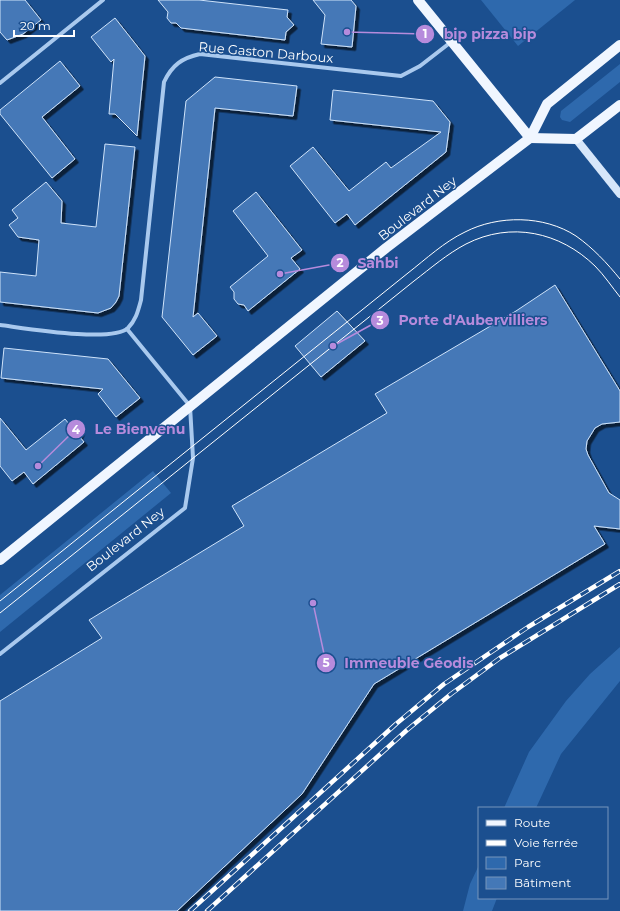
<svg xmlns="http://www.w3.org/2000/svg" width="620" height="911" viewBox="0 0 620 911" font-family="Montserrat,sans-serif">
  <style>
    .green { fill: #2e69ad }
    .building { fill: #4478b7; stroke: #cfe3fa; filter: url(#shadow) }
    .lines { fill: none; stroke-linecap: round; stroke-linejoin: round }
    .street { stroke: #a9c9ee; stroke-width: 4 }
    .secondary { stroke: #d6e6fa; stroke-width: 8 }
    .primary { stroke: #f0f6ff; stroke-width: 10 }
    .tram { stroke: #fff; stroke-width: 1 }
    .rail-casing { stroke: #fff; stroke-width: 4.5 }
    .rail { stroke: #1b4f8f; stroke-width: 3; stroke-dasharray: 9; stroke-linecap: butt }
    .labels { text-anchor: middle; stroke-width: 3; stroke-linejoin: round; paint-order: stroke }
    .street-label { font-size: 13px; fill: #fff; stroke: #1b4f8f }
    .leader { fill: none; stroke: #b68bdc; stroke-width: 1.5 }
    .callout-dot { fill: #b68bdc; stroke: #1b4f8f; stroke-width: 1.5 }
    .mark-label { font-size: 12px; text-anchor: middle; font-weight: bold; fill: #fff }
    .callout-label { font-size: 14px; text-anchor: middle; font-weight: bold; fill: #b68bdc; stroke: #1b4f8f; stroke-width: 3; stroke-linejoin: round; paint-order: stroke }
  </style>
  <defs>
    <filter id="shadow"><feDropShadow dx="3.5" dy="3.5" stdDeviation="0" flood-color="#0009"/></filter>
  </defs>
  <rect width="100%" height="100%" fill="#1b4f8f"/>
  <g class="green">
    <path d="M481,0H575L518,46Z"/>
    <path d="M620,64V82L570,122L562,120L560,117L561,111Z"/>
    <path d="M153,471L171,493L0,632V595Z"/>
    <path d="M620,647V681L561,754L536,808H504L529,752L566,701L590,674Z"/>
    <path d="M479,865V898H497L492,911H463L470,884Z"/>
  </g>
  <g class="building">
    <path d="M0,0H25L41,20L23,34L7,40L0,32Z"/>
    <path d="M158,0H199L288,10L287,17L294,25L286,32L285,40L181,28L176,23H171L167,18L168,12Z"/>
    <path d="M313,0H351L356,6L352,47L321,44L325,15Z"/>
    <path d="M115,18L145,56L137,136L115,114H109L114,59L111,62L91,37Z"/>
    <path d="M60,61L80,86L42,117L75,159L52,178L0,114V110Z"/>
    <path d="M215,77L297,86L293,116L215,108L193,317L198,313L217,336L193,355L162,317L186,101Z"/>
    <path d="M333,90L433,101L450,122L446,152L355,225L347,214L335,223L290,166L313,147L349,191L386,162L391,168L441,132L330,120Z"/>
    <path d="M105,144L135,147L119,296L116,302L111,308L98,313L0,302V272L36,276L39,240L18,237L9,225L18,218L12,210L46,182L62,201L61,223L96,227Z"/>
    <path d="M256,192L302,250L291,258L300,269L248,311L244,305L238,304L234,299V292L230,287L268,256L233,211Z"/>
    <path d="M555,285L620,391V422L602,424L595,428L587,441L586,449L588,455L609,493L620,500V529L594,526L605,544L374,684L302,794L177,911H0V701L102,638L89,620L244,526L232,506L387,413L375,394L516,311Z"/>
    <path d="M337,311L365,341L321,377L295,346Z"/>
    <path d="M4,348L108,359L140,398L116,417L98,394L103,389L1,378Z"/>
    <path d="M0,418L26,450L65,419L69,424L76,425L81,431L79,436L84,442L33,484L24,472L12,481L0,466Z"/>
  </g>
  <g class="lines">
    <g class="street">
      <path d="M0,83L103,0"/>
      <path d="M0,325C24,328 112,343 128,328C136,320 138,311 141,300L164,82C172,65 182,58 200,54L401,76L420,66L451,42"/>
      <path d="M0,654L185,508L193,458L190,406L127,329"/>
    </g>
    <path class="secondary" d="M576,139L620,194"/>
    <g class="primary">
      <path d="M418,0L530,138"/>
      <path d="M530,138L576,139L620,105"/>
      <path d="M0,560L386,248L530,138L547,104L620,45"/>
    </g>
    <g class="tram">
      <path d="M0,601L408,273C426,259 444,242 465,232C498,215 544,215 576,236C593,248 607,263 620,279"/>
      <path d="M0,613L414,281C431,268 447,254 466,244C511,221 560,232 595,266C604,275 612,287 620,297"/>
    </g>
    <defs>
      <g id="rail">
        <path d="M190,911L396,724L444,684L528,627L620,571"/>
        <path d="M207,911L407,730L451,694L500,658L620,584"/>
      </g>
    </defs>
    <use href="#rail" class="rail-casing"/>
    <use href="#rail" class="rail"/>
  </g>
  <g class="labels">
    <g class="street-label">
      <text transform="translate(266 52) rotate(5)" y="5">Rue Gaston Darboux</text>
      <text transform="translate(417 208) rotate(-38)" y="5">Boulevard Ney</text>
      <text transform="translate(125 539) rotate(-38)" y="5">Boulevard Ney</text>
    </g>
  </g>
  <path class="leader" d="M347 32L425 34M280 274L340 263M333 346L380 320M38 466L76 429M313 603L326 663"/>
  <g class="callout-dot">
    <circle cx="347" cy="32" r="4"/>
    <circle cx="280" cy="274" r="4"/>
    <circle cx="333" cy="346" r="4"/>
    <circle cx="38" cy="466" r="4"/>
    <circle cx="313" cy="603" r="4"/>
    <circle cx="425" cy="34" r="10"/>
    <circle cx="340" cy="263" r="10"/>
    <circle cx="380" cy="320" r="10"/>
    <circle cx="76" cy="429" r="10"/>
    <circle cx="326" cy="663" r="10"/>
  </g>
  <g class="mark-label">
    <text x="425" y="38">1</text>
    <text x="340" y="267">2</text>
    <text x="380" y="325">3</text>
    <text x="76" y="434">4</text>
    <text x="326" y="667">5</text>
  </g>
  <g class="callout-label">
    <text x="490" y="39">bip pizza bip</text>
    <text x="378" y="268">Sahbi</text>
    <text x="473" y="325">Porte d'Aubervilliers</text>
    <text x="140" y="434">Le Bienvenu</text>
    <text x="409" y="668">Immeuble Géodis</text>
  </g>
  <rect x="478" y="807" width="130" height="92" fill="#1b4f8f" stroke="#7695bc"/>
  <rect x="486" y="820" width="20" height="6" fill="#f0f6ff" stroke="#7695bc"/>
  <text x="514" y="827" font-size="12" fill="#ffffff">Route</text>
  <rect x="486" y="840" width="20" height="6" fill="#ffffff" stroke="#7695bc"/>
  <text x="514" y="847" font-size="12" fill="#ffffff">Voie ferrée</text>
  <rect x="486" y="857" width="20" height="12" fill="#2e69ad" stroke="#7695bc"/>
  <text x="514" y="867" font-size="12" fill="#ffffff">Parc</text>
  <rect x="486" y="877" width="20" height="12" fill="#4478b7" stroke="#7695bc"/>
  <text x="514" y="887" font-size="12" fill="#ffffff">Bâtiment</text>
  <path d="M14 30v6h60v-6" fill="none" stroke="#ffffff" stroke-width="2"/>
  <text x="20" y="30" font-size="12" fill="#ffffff" stroke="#1b4f8f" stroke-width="3" paint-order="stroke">20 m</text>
</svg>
